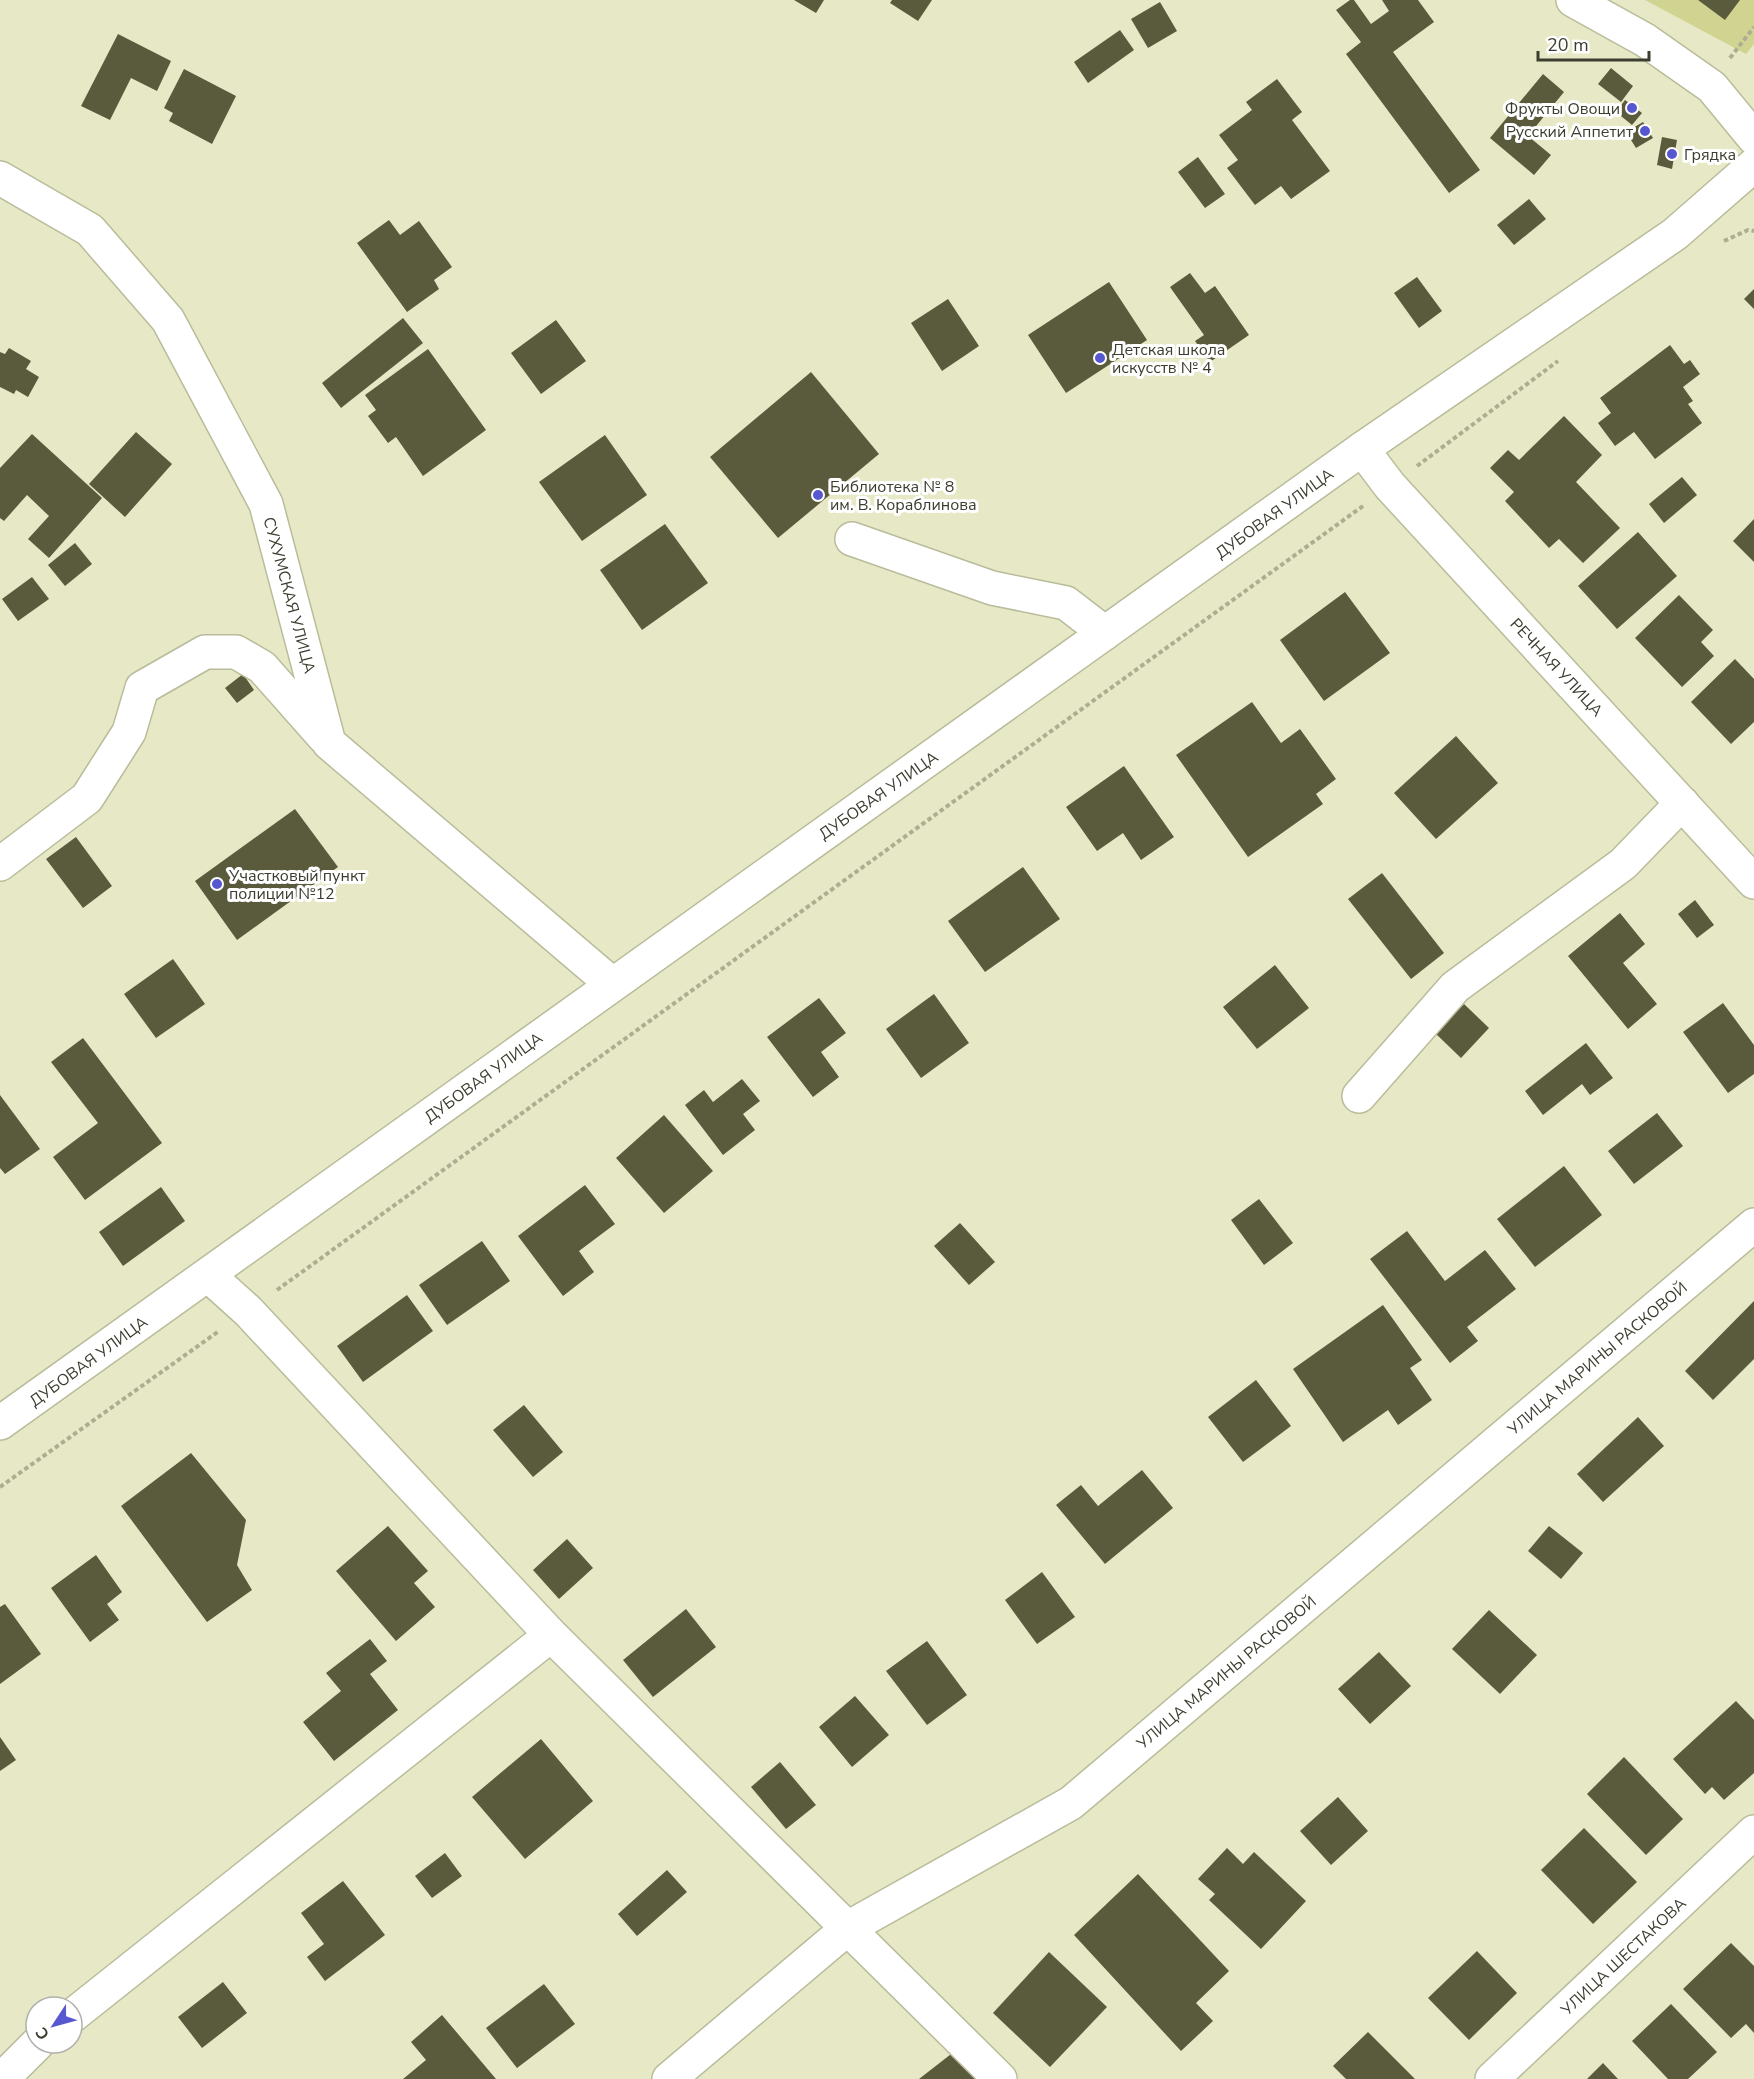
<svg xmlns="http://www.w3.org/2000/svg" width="1754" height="2079" viewBox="0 0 1754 2079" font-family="'Nunito Sans',sans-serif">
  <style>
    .green { fill: #d1d491 }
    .building { fill: #5a5b3d }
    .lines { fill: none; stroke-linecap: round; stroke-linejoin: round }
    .minor-casing { stroke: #b9bc9a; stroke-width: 36 }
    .path { stroke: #acae92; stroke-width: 4; stroke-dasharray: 4.5 3; stroke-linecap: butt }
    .minor { stroke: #fff; stroke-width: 33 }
    .poi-dot { fill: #5757cf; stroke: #fff; stroke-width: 2 }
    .labels { text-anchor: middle; stroke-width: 6; stroke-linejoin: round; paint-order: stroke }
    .poi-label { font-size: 16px; fill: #3c3d2f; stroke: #fff; text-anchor: start }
    .street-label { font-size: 16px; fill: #3c3d2f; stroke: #fff }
  </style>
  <rect width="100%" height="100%" fill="#e7e9c6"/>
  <path class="green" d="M1645,0H1754V44L1746,54Z"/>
  <g class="building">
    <path d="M794,0H824L816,13Z"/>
    <path d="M892,0H932L918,21L890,3Z"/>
    <path d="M1350,0H1354L1371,24L1389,11L1382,0H1418L1434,22L1393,52L1480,170L1449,193L1346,54L1361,42L1336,10Z"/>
    <path d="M1698,0H1740L1725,20Z"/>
    <path d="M1160,2L1177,31L1148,48L1131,19Z"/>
    <path d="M1120,30L1134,50L1088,83L1074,62Z"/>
    <path d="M118,34L171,61L157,91L131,78L110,120L81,106Z"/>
    <path d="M1611,68L1633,86L1621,102L1598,84Z"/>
    <path d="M184,69L236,96L212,144L169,121L173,113L164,108Z"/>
    <path d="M1543,74L1564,92L1528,136L1551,155L1534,175L1490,138Z"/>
    <path d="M1277,79L1302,112L1292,120L1330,171L1291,199L1281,186L1255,205L1227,168L1238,160L1219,135L1252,110L1246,102Z"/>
    <path d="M1625,100L1642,113L1632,125L1616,112Z"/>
    <path d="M1643,122L1653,138L1636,148L1626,132Z"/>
    <path d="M1662,137L1677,140L1672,169L1657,165Z"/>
    <path d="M1198,157L1225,194L1205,208L1178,172Z"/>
    <path d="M1529,199L1546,219L1514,245L1497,225Z"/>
    <path d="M389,220L400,235L419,221L452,267L434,280L439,289L407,312L357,243Z"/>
    <path d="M1190,273L1205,293L1215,286L1249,335L1210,362L1195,341L1204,335L1170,287Z"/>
    <path d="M1417,277L1442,311L1419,328L1394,293Z"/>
    <path d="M1109,282L1147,340L1066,393L1028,335Z"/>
    <path d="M1754,289V309L1744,299Z"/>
    <path d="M948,299L979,346L942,371L911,323Z"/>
    <path d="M403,318L423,343L341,408L322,383Z"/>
    <path d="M556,320L586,361L541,394L511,353Z"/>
    <path d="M1670,345L1684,364L1690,360L1700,374L1683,387L1693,401L1688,404L1702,423L1655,459L1634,432L1615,446L1598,423L1611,413L1600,398Z"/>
    <path d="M9,348L31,361L26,369L39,377L28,397L16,390L14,394L0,387V352L5,354Z"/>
    <path d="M428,349L486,430L423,476L396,437L388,443L368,416L376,410L365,395Z"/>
    <path d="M811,372L879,454L778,538L710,457Z"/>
    <path d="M1564,416L1602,455L1576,482L1620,528L1583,563L1559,539L1549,548L1505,501L1514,492L1490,468L1508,450L1519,460Z"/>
    <path d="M136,432L172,464L125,517L89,484Z"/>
    <path d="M32,434L102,498L49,558L28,539L49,516L27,495L4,521L0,518V468Z"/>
    <path d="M605,435L647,495L582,541L539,482Z"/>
    <path d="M1682,477L1697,495L1664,523L1649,504Z"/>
    <path d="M1754,519V562L1733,541Z"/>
    <path d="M665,524L708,583L642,630L600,570Z"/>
    <path d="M1638,532L1677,576L1617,629L1578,586Z"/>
    <path d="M75,543L92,564L65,586L48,565Z"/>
    <path d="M32,577L49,599L18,621L2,599Z"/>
    <path d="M1345,592L1390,653L1324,701L1280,640Z"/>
    <path d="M1679,595L1713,630L1701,642L1714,656L1682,687L1635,638Z"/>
    <path d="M1735,659L1754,679V722L1731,744L1691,702Z"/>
    <path d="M243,674L254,690L237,703L225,688Z"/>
    <path d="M1252,702L1281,743L1300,729L1336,779L1316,794L1323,804L1248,857L1176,755Z"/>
    <path d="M1456,736L1498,783L1436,839L1394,793Z"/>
    <path d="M1124,766L1174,837L1141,860L1123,833L1097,851L1066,807Z"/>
    <path d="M295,809L338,867L237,940L195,881Z"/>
    <path d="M76,837L112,886L83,908L46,859Z"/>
    <path d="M1023,867L1060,919L985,972L948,921Z"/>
    <path d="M1382,873L1444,953L1411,979L1348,899Z"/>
    <path d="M1695,900L1714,925L1697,938L1678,914Z"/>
    <path d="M1620,913L1645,944L1623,963L1657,1004L1628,1029L1568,956Z"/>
    <path d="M173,959L205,1004L156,1038L124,994Z"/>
    <path d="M1275,965L1309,1008L1257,1049L1223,1007Z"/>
    <path d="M934,994L969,1043L921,1078L886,1029Z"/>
    <path d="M819,998L846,1033L821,1052L839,1077L813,1097L767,1037Z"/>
    <path d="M1723,1003L1754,1045V1074L1728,1093L1683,1032Z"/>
    <path d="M1464,1004L1489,1028L1461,1058L1435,1033Z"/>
    <path d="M83,1038L162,1143L85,1200L53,1157L98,1123L51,1062Z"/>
    <path d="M1586,1043L1613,1078L1590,1095L1582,1084L1543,1115L1525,1091Z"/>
    <path d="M742,1079L760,1101L743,1114L755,1130L723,1155L685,1105L704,1090L713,1102Z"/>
    <path d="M0,1095L40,1149L5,1174L0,1168Z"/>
    <path d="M1657,1113L1683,1146L1634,1184L1608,1151Z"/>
    <path d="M664,1115L713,1171L664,1213L616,1158Z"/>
    <path d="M1564,1166L1602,1215L1535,1267L1497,1219Z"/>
    <path d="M585,1185L615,1224L579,1251L594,1272L563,1296L518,1236Z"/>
    <path d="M161,1187L185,1221L123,1266L99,1232Z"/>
    <path d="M1259,1199L1293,1243L1264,1265L1231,1220Z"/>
    <path d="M960,1223L995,1262L969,1285L934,1246Z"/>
    <path d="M1407,1231L1445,1281L1485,1250L1516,1289L1467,1327L1478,1341L1450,1363L1370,1259Z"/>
    <path d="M482,1241L510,1281L447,1325L419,1285Z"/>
    <path d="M407,1295L433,1331L363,1382L337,1346Z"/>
    <path d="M1754,1301V1359L1713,1400L1685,1371Z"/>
    <path d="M1383,1305L1422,1360L1410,1368L1432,1400L1398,1425L1388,1410L1343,1442L1293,1369Z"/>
    <path d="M1256,1380L1291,1426L1243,1462L1208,1417Z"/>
    <path d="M524,1405L563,1452L533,1477L493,1430Z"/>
    <path d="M1638,1417L1664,1446L1603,1502L1577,1474Z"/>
    <path d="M191,1453L246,1520L237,1565L252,1590L207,1622L121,1506Z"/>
    <path d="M1142,1470L1173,1508L1105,1564L1056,1505L1081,1485L1098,1506Z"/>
    <path d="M388,1526L428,1571L414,1583L435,1607L396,1641L336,1571Z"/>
    <path d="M1549,1526L1583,1553L1561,1579L1528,1551Z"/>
    <path d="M567,1539L593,1568L559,1599L533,1570Z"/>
    <path d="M96,1555L122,1592L107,1604L119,1620L90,1642L51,1588Z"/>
    <path d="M1042,1572L1075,1617L1037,1644L1005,1600Z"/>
    <path d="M5,1604L41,1654L0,1684V1607Z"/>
    <path d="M686,1609L716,1647L653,1697L623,1660Z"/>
    <path d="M1489,1610L1537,1655L1500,1694L1452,1649Z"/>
    <path d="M370,1639L387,1661L370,1674L398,1710L334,1761L303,1722L341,1691L326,1673Z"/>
    <path d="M927,1641L967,1695L927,1725L886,1671Z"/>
    <path d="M1379,1652L1411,1686L1370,1724L1338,1689Z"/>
    <path d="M855,1696L889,1735L852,1767L819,1727Z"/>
    <path d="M1736,1701L1754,1720V1773L1724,1800L1712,1787L1705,1794L1673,1759Z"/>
    <path d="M0,1737L16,1760L0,1771Z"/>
    <path d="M541,1739L593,1801L525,1859L472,1797Z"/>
    <path d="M1624,1757L1683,1819L1646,1855L1587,1794Z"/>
    <path d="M780,1762L816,1805L786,1829L751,1787Z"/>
    <path d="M1338,1797L1368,1831L1331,1865L1300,1831Z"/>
    <path d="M1584,1828L1637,1882L1593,1924L1541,1870Z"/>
    <path d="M1227,1848L1243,1864L1254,1852L1306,1901L1261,1949L1209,1900L1215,1894L1198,1879Z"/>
    <path d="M445,1853L462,1876L432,1898L415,1876Z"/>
    <path d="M667,1870L687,1892L637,1936L618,1914Z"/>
    <path d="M1138,1874L1229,1971L1196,2003L1213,2021L1181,2051L1074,1935Z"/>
    <path d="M343,1881L385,1935L325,1981L307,1957L324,1944L301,1913Z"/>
    <path d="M1731,1943L1754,1966V2033L1746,2024L1731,2038L1683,1989Z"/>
    <path d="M1477,1951L1517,1993L1469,2040L1428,1998Z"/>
    <path d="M1049,1952L1107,2007L1050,2067L993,2013Z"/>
    <path d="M223,1982L247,2013L202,2048L178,2017Z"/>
    <path d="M544,1984L575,2024L517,2068L486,2028Z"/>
    <path d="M1671,2004L1717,2052L1688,2079H1668L1632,2041Z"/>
    <path d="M442,2015L496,2079H403L426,2060L411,2042Z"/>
    <path d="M1368,2032L1415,2079H1346L1333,2066Z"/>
    <path d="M955,2051L976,2079H919Z"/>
    <path d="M1603,2063L1618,2079H1587Z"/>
  </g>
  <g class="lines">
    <defs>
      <g id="minor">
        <path d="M1573,0L1645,40L1712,87L1754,138"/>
        <path d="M0,178L90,230L168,320L266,504L329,743L612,984"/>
        <path d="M1362,449L1390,486L1754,882"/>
        <path d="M852,539L992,588L1066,603L1105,633"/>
        <path d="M0,864L87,798L129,732L142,688L205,652H236L262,667L324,737"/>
        <path d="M1359,1096L1455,987L1623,864L1682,803"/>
        <path d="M208,1275L248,1311L551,1635L1000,2079"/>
        <path d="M0,1423L1362,449L1675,234L1754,165"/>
        <path d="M72,2016L551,1635"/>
        <path d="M2,2079L38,2043"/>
        <path d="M669,2079L848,1928L1071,1803L1754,1225"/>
        <path d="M1492,2079L1754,1832"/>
      </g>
    </defs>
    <use href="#minor" class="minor-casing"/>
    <g class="path">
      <path d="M1730,58L1754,27"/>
      <path d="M1724,241L1748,230L1754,231"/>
      <path d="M1417,466L1558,361"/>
      <path d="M277,1290L1363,506"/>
      <path d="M0,1487L219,1331"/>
    </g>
    <use href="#minor" class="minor"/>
  </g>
  <g class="poi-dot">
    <circle cx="1632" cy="108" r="6"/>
    <circle cx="1645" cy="131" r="6"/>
    <circle cx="1672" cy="154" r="6"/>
    <circle cx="1100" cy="358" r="6"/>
    <circle cx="818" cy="495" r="6"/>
    <circle cx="217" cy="884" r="6"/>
  </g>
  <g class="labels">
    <g class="poi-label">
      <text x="1620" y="114" text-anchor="end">Фрукты Овощи</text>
      <text x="1633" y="137" text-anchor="end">Русский Аппетит</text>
      <text x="1684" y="160">Грядка</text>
      <text x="1112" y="355">Детская школа<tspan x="1112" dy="18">искусств № 4</tspan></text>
      <text x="830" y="492">Библиотека № 8<tspan x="830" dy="18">им. В. Кораблинова</tspan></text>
      <text x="229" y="881">Участковый пункт<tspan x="229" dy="18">полиции №12</tspan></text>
    </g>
    <g class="street-label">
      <text transform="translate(1274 513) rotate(-36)" y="6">ДУБОВАЯ УЛИЦА</text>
      <text transform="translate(290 595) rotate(75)" y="6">СУХУМСКАЯ УЛИЦА</text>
      <text transform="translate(1557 667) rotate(47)" y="6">РЕЧНАЯ УЛИЦА</text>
      <text transform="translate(878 795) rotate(-35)" y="6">ДУБОВАЯ УЛИЦА</text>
      <text transform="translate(483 1077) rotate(-36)" y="6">ДУБОВАЯ УЛИЦА</text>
      <text transform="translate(1597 1358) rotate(-40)" y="6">УЛИЦА МАРИНЫ РАСКОВОЙ</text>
      <text transform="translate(88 1361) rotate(-36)" y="6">ДУБОВАЯ УЛИЦА</text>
      <text transform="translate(1226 1672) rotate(-40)" y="6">УЛИЦА МАРИНЫ РАСКОВОЙ</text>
      <text transform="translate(1623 1956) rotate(-43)" y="6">УЛИЦА ШЕСТАКОВА</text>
    </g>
  </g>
  <g transform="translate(54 2025) rotate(234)"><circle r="28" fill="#ffffff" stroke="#b1b1ac" stroke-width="1.5"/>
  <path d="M0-4.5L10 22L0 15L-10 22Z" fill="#5757cf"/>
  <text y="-9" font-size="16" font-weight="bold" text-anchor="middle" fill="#3c3d2f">С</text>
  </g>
  <path d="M1538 51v9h111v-9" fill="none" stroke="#3c3d2f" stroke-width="3"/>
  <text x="1547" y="51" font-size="18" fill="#3c3d2f" stroke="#ffffff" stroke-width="4.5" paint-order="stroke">20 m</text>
</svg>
